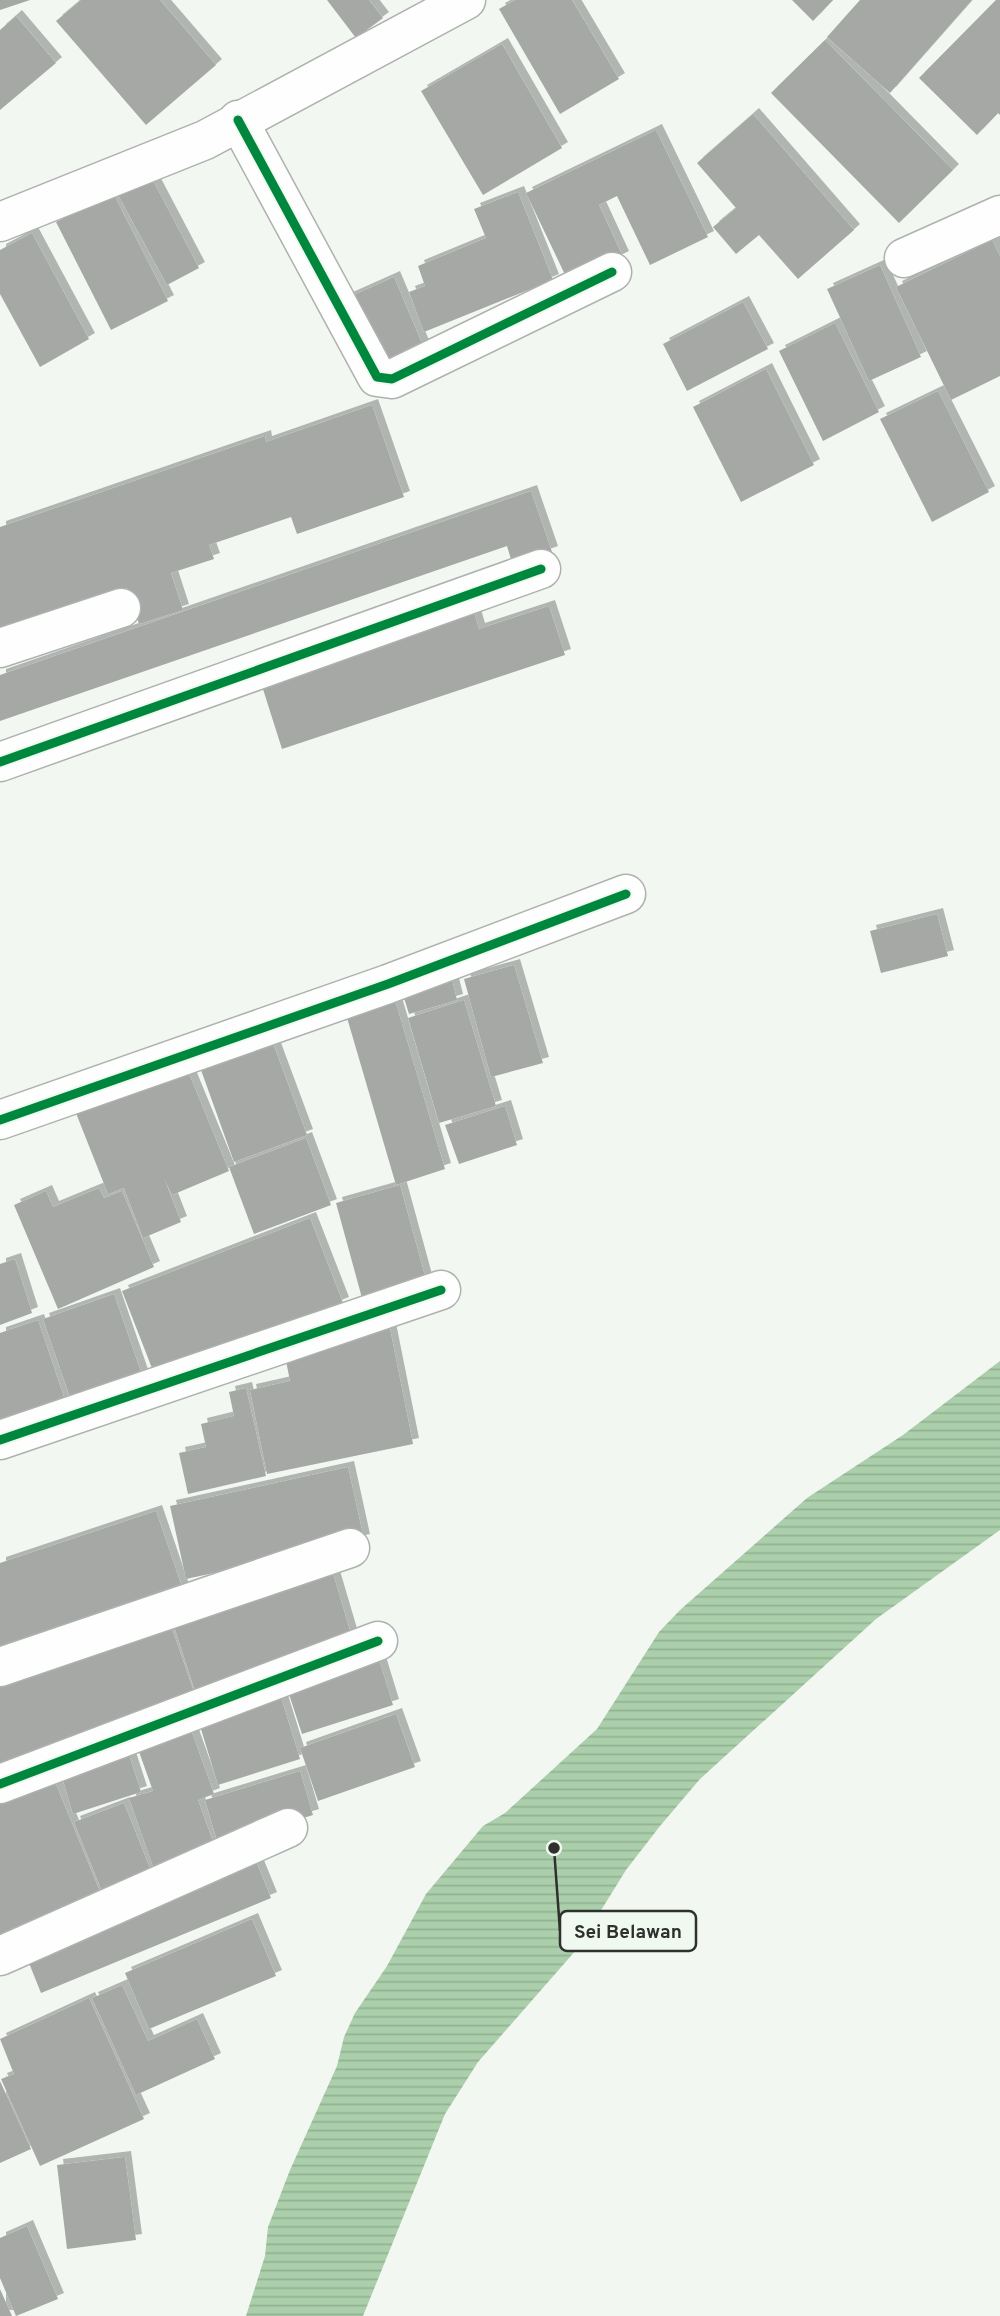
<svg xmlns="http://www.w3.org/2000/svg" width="1000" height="2316" viewBox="0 0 1000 2316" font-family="Overpass,sans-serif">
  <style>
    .water { fill: url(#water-rules) }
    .building { fill: #a5a8a5; filter: url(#shadow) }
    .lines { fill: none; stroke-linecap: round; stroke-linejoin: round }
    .minor-casing { stroke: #aeb2ae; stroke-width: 41 }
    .minor { stroke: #fdfefd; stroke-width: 38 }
    .cycleway-casing { stroke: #f0f9f0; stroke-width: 13 }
    .cycleway { stroke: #00873e; stroke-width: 9 }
    .leader { fill: none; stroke: #2d302d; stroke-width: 2.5 }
    .callout-dot { fill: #2d302d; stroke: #f0f9f0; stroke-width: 2.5 }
    .callout { fill: #f0f9f0; stroke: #2d302d; stroke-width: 2.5 }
    .callout-label { font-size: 19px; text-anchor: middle; font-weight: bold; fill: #2d302d }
  </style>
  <defs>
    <pattern id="water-rules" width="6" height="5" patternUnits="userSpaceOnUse" patternTransform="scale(1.75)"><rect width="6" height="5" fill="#abcfab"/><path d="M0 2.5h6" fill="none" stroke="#93b293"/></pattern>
    <filter id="shadow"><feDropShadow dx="6" dy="-6" stdDeviation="0" flood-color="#0004"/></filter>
  </defs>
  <rect width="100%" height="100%" fill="#f2f7f2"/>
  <path class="water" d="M1000,1361V1530L876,1619L700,1779L660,1826L626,1870L577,1949L478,2062L445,2114L363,2316H246L265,2256L268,2227L290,2170L337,2066L344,2037L355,2013L387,1966L426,1894L483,1826L505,1813L597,1729L659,1632L680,1610L807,1498L903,1435Z"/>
  <g class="building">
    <path d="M0,0H30L0,10Z"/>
    <path d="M81,0H160L216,65L146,125L56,21Z"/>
    <path d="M327,0H369L383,18L356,38Z"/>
    <path d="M515,0H572L619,79L560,114L499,9Z"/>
    <path d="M792,0H833L813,21Z"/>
    <path d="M860,0H972L890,93L827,37Z"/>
    <path d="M996,0H1000V115L998,113L977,135L919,78Z"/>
    <path d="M16,16L56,63L0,110V30Z"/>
    <path d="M825,40L953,170L899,223L771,93Z"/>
    <path d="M502,44L562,148L483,195L421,91Z"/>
    <path d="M753,114L854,230L798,279L759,235L736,254L713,227L736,208L697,163Z"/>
    <path d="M656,130L708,237L650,265L617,196L599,205L623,257L569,283L526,193Z"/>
    <path d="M149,173L199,268L167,285L116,191Z"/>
    <path d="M518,192L553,280L424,332L409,292L425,286L418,266L486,238L474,209Z"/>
    <path d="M113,193L168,301L111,330L56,222Z"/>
    <path d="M32,233L89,339L40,367L0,294V250Z"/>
    <path d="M992,240L1000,256V376L951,400L896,287Z"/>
    <path d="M880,265L921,357L869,381L827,289Z"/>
    <path d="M394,277L423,346L377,367L347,298Z"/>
    <path d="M743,302L768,349L687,391L663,344Z"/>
    <path d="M835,323L879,412L823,441L779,351Z"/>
    <path d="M766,369L814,465L741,502L693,407Z"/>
    <path d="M938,391L989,492L932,522L880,419Z"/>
    <path d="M372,405L404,497L297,534L291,517L209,545L214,559L171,573L183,610L139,624L127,588L0,632V527L265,436L266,442Z"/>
    <path d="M531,491L552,552L513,566L507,546L0,721V675Z"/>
    <path d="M471,602L479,629L549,606L565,655L282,749L262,686L441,626L437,613Z"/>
    <path d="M937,914L948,956L881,973L870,931Z"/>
    <path d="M514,965L543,1063L491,1077L464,979Z"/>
    <path d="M449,968L457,1000L409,1014L399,982Z"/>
    <path d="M392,990L445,1169L396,1185L343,1004Z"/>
    <path d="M464,1000L496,1106L439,1123L408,1018Z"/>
    <path d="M268,1030L307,1135L234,1162L196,1056Z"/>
    <path d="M185,1064L229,1171L172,1195L164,1178L181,1222L143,1238L124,1188L108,1194L70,1098Z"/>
    <path d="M505,1106L517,1145L459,1164L445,1125Z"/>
    <path d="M306,1138L331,1205L254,1234L229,1167Z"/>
    <path d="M400,1185L426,1280L362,1298L336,1203Z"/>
    <path d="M99,1188L104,1198L122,1191L154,1267L58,1309L14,1205L46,1191L53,1207Z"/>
    <path d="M310,1218L343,1303L155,1376L122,1291Z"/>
    <path d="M15,1259L32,1313L0,1325V1264Z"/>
    <path d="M114,1294L143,1378L72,1403L43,1319Z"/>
    <path d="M38,1320L67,1406L0,1429V1333Z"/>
    <path d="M390,1329L413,1444L267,1474L250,1390L290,1381L284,1351Z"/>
    <path d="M246,1388L266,1476L188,1494L179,1453L206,1447L201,1424L234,1416L229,1392Z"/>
    <path d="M348,1467L364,1540L186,1579L170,1506Z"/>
    <path d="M156,1511L183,1590L0,1652V1563Z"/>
    <path d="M332,1570L353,1641L195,1691L172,1620Z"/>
    <path d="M167,1614L196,1698L0,1767V1673Z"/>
    <path d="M377,1653L393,1705L302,1734L285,1682Z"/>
    <path d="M279,1691L300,1759L218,1785L197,1716Z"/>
    <path d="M396,1714L415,1767L318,1801L300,1748Z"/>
    <path d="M190,1727L214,1794L198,1800L217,1853L156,1875L129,1798L153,1791L137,1746Z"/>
    <path d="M129,1755L141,1792L73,1814L62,1777Z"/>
    <path d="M300,1771L313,1815L218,1844L205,1800Z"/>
    <path d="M53,1777L105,1904L0,1947V1799Z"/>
    <path d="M124,1803L155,1881L106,1901L74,1822Z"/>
    <path d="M253,1854L271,1898L41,1993L23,1948Z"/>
    <path d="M252,1919L276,1976L149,2029L125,1973Z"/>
    <path d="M122,1985L148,2041L197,2019L215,2059L136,2095L92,1998Z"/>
    <path d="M89,1998L144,2119L40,2166L1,2079L14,2074L0,2039Z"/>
    <path d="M0,2081L31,2149L0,2163Z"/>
    <path d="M125,2157L136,2240L67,2249L57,2165Z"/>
    <path d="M27,2226L58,2299L16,2316L0,2278V2238Z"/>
    <path d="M0,2289L12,2316H0Z"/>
  </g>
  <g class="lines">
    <defs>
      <g id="minor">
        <path d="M238,120L377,377L392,379L612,272"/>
        <path d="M0,222L205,140L466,0"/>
        <path d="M904,258L1000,215"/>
        <path d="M0,648L121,608"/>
        <path d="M0,762L541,569"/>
        <path d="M0,1120L388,984L626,894"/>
        <path d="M0,1440L441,1290"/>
        <path d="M0,1667L350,1548"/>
        <path d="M0,1784L378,1641"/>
        <path d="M0,1956L288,1828"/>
      </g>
    </defs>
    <use href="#minor" class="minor-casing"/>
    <use href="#minor" class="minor"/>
    <defs>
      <g id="cycleway">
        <path d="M238,120L377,377L392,379L612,272"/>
        <path d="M0,762L541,569"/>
        <path d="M0,1120L388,984L626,894"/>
        <path d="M0,1440L441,1290"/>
        <path d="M0,1784L378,1641"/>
      </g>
    </defs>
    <use href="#cycleway" class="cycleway-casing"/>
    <use href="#cycleway" class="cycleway"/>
  </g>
  <path class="leader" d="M554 1848L560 1931"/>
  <circle class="callout-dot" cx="554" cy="1848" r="7"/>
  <rect class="callout" x="560" y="1911" width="136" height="40" rx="7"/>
  <g class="callout-label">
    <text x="628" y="1938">Sei Belawan</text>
  </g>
</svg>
